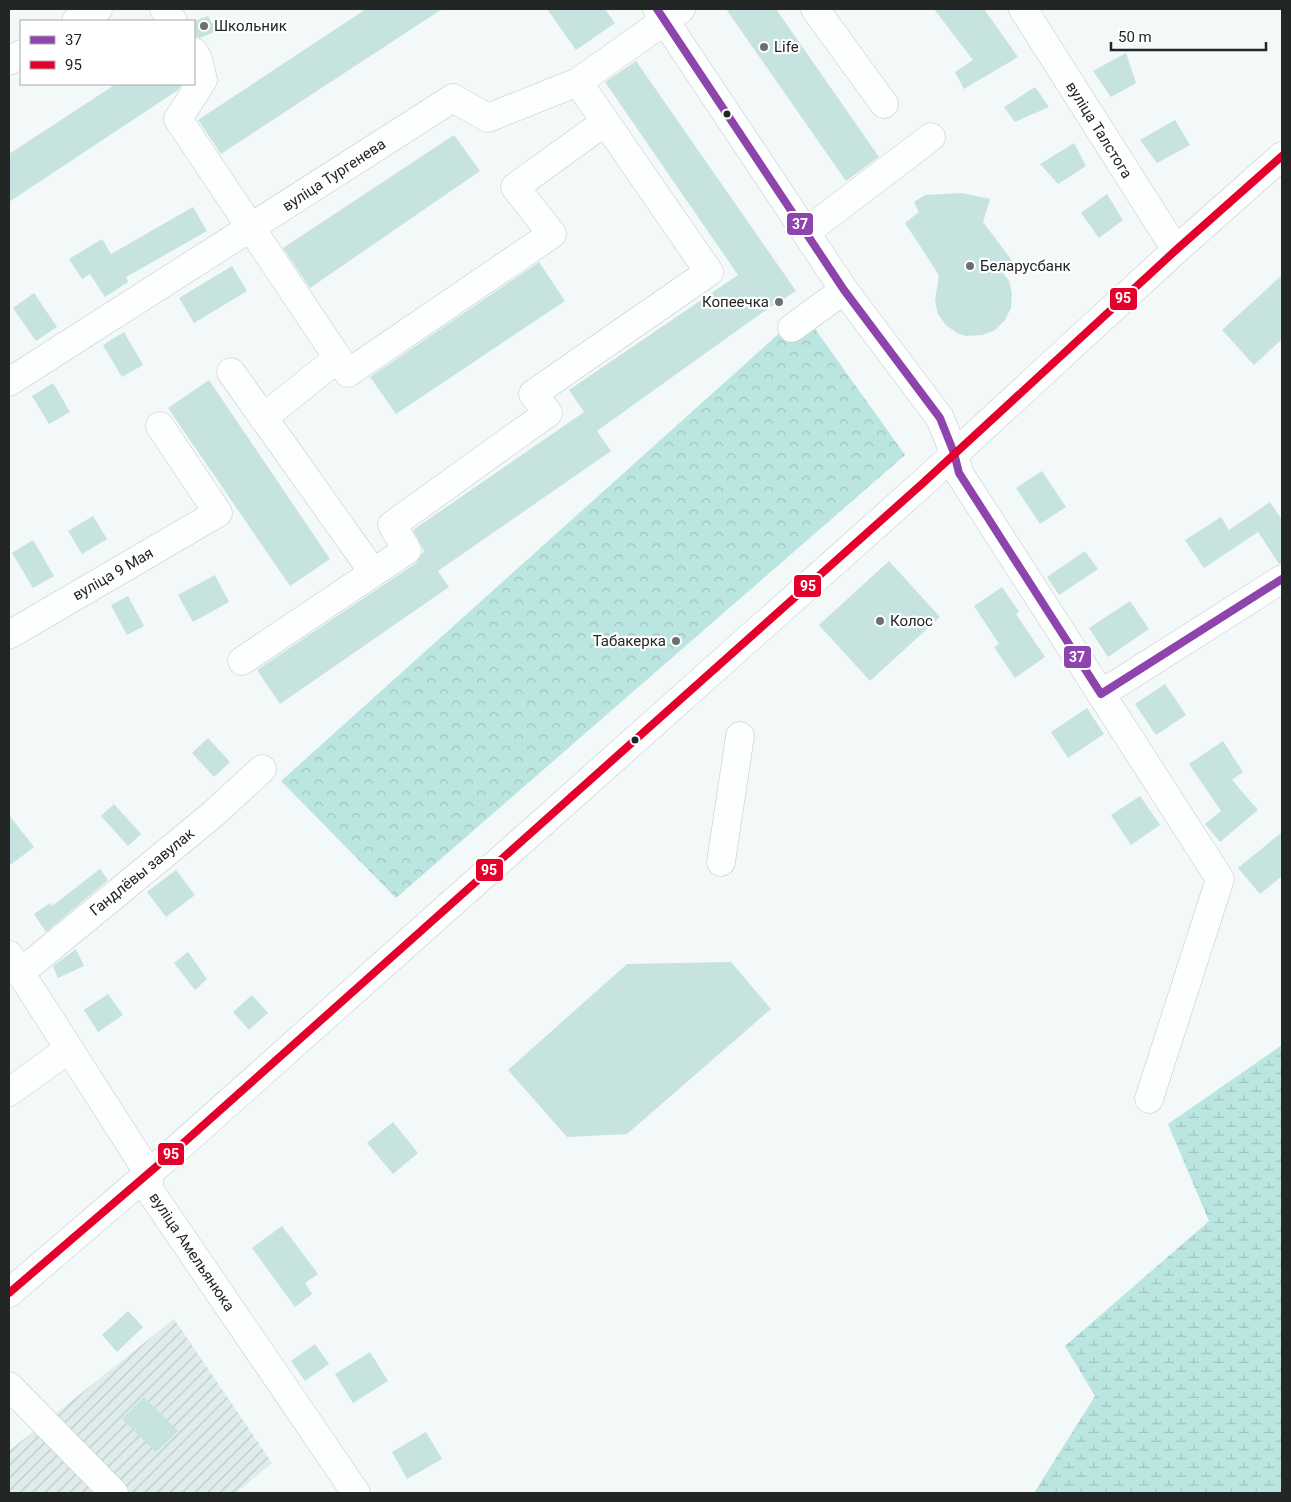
<svg xmlns="http://www.w3.org/2000/svg" width="1291" height="1502" viewBox="0 0 1291 1502" font-family="Roboto,sans-serif">
  <style>
    .industrial { fill: url(#industrial-furrows) }
    .forest { fill: url(#forest-crowns) }
    .wetland { fill: url(#wetland-marsh) }
    .building { fill: #c7e3e0 }
    .lines { fill: none; stroke-linecap: round; stroke-linejoin: round }
    .minor-casing { stroke: #c3c8c7; stroke-width: 29 }
    .major-casing { stroke: #c3c8c7; stroke-width: 29 }
    .minor { stroke: #fdfefe; stroke-width: 28 }
    .major { stroke: #fdfefe; stroke-width: 28 }
    .bus-1-casing { stroke: #fff; stroke-width: 11 }
    .bus-2-casing { stroke: #fff; stroke-width: 11 }
    .bus-1 { stroke: #8e44ad; stroke-width: 8 }
    .bus-2 { stroke: #e4002b; stroke-width: 8 }
    .poi-dot { fill: #6b706f; stroke: #fff; stroke-width: 2 }
    .bus-dot { fill: #222625; stroke: #fff; stroke-width: 2 }
    .labels { text-anchor: middle; stroke-width: 4.5; stroke-linejoin: round; paint-order: stroke }
    .poi-label { font-size: 15px; fill: #222625; stroke: #fff; text-anchor: start }
    .street-label { font-size: 15px; fill: #222625; stroke: #fff }
    .line-badge { stroke: #fff; stroke-width: 2 }
    .badge-label { font-size: 14px; text-anchor: middle; font-weight: bold; fill: #fff }
  </style>
  <defs>
    <pattern id="industrial-furrows" width="10" height="10" patternUnits="userSpaceOnUse" patternTransform="scale(1.25)"><rect width="10" height="10" fill="#deecea"/><path d="M-1 1l2-2M0 10L10 0M9 11l2-2" fill="none" stroke="#becac9"/></pattern>
    <pattern id="forest-crowns" width="20" height="18" patternUnits="userSpaceOnUse" patternTransform="scale(1.25)"><rect width="20" height="18" fill="#bbe5e0"/><path d="M2 6a3 3 0 1 1 6 0M12 15a3 3 0 1 1 6 0" fill="none" stroke="#a0c4c0"/></pattern>
    <pattern id="wetland-marsh" width="20" height="14" patternUnits="userSpaceOnUse" patternTransform="scale(1.25)"><rect width="20" height="14" fill="#bbe5e0"/><path d="M1 5h8M5 5V1M11 12h8M15 12V8" fill="none" stroke="#a0c4c0"/></pattern>
  </defs>
  <rect width="100%" height="100%" fill="#f3f8f8"/>
  <path class="industrial" d="M174,1319L272,1463L236,1493H9V1451Z"/>
  <path class="forest" d="M803,312L905,455L396,898L281,781Z"/>
  <path class="wetland" d="M1282,1045V1493H1034L1095,1396L1065,1346L1209,1221L1168,1124Z"/>
  <g class="building">
    <path d="M366,9H442L221,154L198,120Z"/>
    <path d="M547,9H605L615,23L576,50Z"/>
    <path d="M726,9H776L879,157L846,181Z"/>
    <path d="M934,9H984L1018,57L964,89L955,72L973,60Z"/>
    <path d="M208,16L217,31L200,38L194,36V21Z"/>
    <path d="M1126,53L1136,83L1111,97L1093,71Z"/>
    <path d="M636,61L796,291L763,312L597,431L611,451L438,571L449,587L280,704L257,670L416,563L424,551L413,530L584,412L569,390L738,275L605,82Z"/>
    <path d="M116,84H182L178,90L9,202V154Z"/>
    <path d="M1035,87L1049,107L1015,122L1004,107Z"/>
    <path d="M1175,120L1190,145L1157,163L1140,140Z"/>
    <path d="M454,135L480,171L310,288L283,248Z"/>
    <path d="M1074,143L1086,166L1058,184L1040,164Z"/>
    <path d="M962,193L990,199L983,222L1013,262L1001,270L1009,281L1012,294L1011,308L1005,320L995,330L983,335L966,336L957,333L946,325L938,314L935,301L939,275L905,223L919,212L914,202L925,195Z"/>
    <path d="M1107,194L1123,220L1099,238L1081,213Z"/>
    <path d="M193,207L207,231L126,277L128,282L105,297L90,274L82,279L69,259L102,239L111,254Z"/>
    <path d="M539,262L565,301L396,414L370,377Z"/>
    <path d="M232,266L247,291L194,323L179,298Z"/>
    <path d="M1282,275V339L1254,365L1222,330Z"/>
    <path d="M34,293L57,327L36,341L13,308Z"/>
    <path d="M124,332L143,365L122,377L103,345Z"/>
    <path d="M209,380L330,559L290,586L168,408Z"/>
    <path d="M53,383L70,412L49,424L32,396Z"/>
    <path d="M1042,471L1066,507L1040,524L1016,488Z"/>
    <path d="M1270,502L1282,520V564H1279L1258,532L1204,568L1185,540L1221,517L1229,530Z"/>
    <path d="M93,516L107,539L82,554L68,531Z"/>
    <path d="M33,540L54,576L33,588L12,553Z"/>
    <path d="M1085,551L1098,569L1059,595L1047,577Z"/>
    <path d="M889,561L940,617L870,681L819,625Z"/>
    <path d="M215,575L229,602L193,622L178,595Z"/>
    <path d="M1002,587L1019,612L1016,614L1045,657L1015,678L994,647L999,644L974,606Z"/>
    <path d="M128,596L144,626L127,635L111,605Z"/>
    <path d="M1130,601L1149,629L1108,657L1089,628Z"/>
    <path d="M1165,684L1186,715L1156,735L1135,704Z"/>
    <path d="M1087,708L1104,734L1068,758L1051,732Z"/>
    <path d="M208,738L230,762L214,777L192,753Z"/>
    <path d="M1223,741L1243,772L1232,780L1258,810L1220,842L1205,824L1221,811L1189,764Z"/>
    <path d="M1140,796L1160,825L1131,845L1111,815Z"/>
    <path d="M114,804L141,834L128,846L101,816Z"/>
    <path d="M9,815L34,847L9,866Z"/>
    <path d="M1282,832V876L1260,894L1238,868Z"/>
    <path d="M100,869L108,880L46,932L34,914L50,903L52,906Z"/>
    <path d="M176,870L195,895L166,917L147,892Z"/>
    <path d="M76,949L84,966L58,978L53,966Z"/>
    <path d="M188,952L207,979L195,990L174,963Z"/>
    <path d="M731,962L771,1009L627,1134L567,1137L508,1070L627,964Z"/>
    <path d="M108,994L123,1015L98,1032L84,1010Z"/>
    <path d="M252,995L268,1013L249,1030L233,1012Z"/>
    <path d="M393,1122L418,1153L393,1174L367,1143Z"/>
    <path d="M282,1226L318,1274L305,1283L312,1294L295,1307L252,1248Z"/>
    <path d="M128,1311L143,1327L117,1352L102,1335Z"/>
    <path d="M315,1344L329,1364L305,1381L291,1361Z"/>
    <path d="M370,1352L388,1381L353,1403L335,1374Z"/>
    <path d="M144,1397L178,1431L156,1452L122,1419Z"/>
    <path d="M426,1432L442,1459L407,1479L392,1452Z"/>
  </g>
  <g class="lines">
    <defs>
      <g id="minor">
        <path d="M164,9L173,21"/>
        <path d="M815,9L884,104"/>
        <path d="M1023,9L1176,250"/>
        <path d="M76,21L98,9"/>
        <path d="M194,52L198,59L203,80L178,119L338,358L263,418"/>
        <path d="M9,61L21,54"/>
        <path d="M806,232L931,137"/>
        <path d="M792,328L844,290"/>
        <path d="M338,358L348,373L552,234L515,187L605,122"/>
        <path d="M231,372L373,572"/>
        <path d="M9,382L453,98L488,118L578,82L681,9"/>
        <path d="M954,453L959,473L1220,879L1149,1099"/>
        <path d="M9,635L218,513L160,426"/>
        <path d="M242,661L407,550L392,525L548,413L533,394L709,272L578,82"/>
        <path d="M1101,694L1282,579"/>
        <path d="M721,862L740,736"/>
        <path d="M9,955L148,1172L150,1191L356,1493"/>
        <path d="M20,973L212,815L262,769"/>
        <path d="M9,1092L69,1049"/>
        <path d="M9,1386L114,1493"/>
      </g>
      <g id="major">
        <path d="M657,9L844,290L940,418L954,453"/>
        <path d="M9,1293L171,1154L923,483L1176,250L1282,156"/>
      </g>
    </defs>
    <use href="#minor" class="minor-casing"/>
    <use href="#major" class="major-casing"/>
    <use href="#minor" class="minor"/>
    <use href="#major" class="major"/>
    <defs>
      <path id="bus-1" d="M657,9L844,290L940,418L954,453L959,473L1101,694L1282,579"/>
      <path id="bus-2" d="M9,1293L171,1154L923,483L1176,250L1282,156"/>
    </defs>
    <use href="#bus-1" class="bus-1-casing"/>
    <use href="#bus-2" class="bus-2-casing"/>
    <use href="#bus-1" class="bus-1"/>
    <use href="#bus-2" class="bus-2"/>
  </g>
  <g class="poi-dot">
    <circle cx="204" cy="26" r="5"/>
    <circle cx="764" cy="47" r="5"/>
    <circle cx="970" cy="266" r="5"/>
    <circle cx="779" cy="302" r="5"/>
    <circle cx="880" cy="621" r="5"/>
    <circle cx="676" cy="641" r="5"/>
  </g>
  <g class="bus-dot">
    <circle cx="727" cy="114" r="4.5"/>
    <circle cx="635" cy="740" r="4.5"/>
  </g>
  <g class="labels">
    <g class="poi-label">
      <text x="214" y="31">Школьник</text>
      <text x="774" y="52">Life</text>
      <text x="980" y="271">Беларусбанк</text>
      <text x="769" y="307" text-anchor="end">Копеечка</text>
      <text x="890" y="626">Колос</text>
      <text x="666" y="646" text-anchor="end">Табакерка</text>
    </g>
    <g class="street-label">
      <text transform="translate(1099 130) rotate(58)" y="5">вуліца Талстога</text>
      <text transform="translate(334 175) rotate(-33)" y="5">вуліца Тургенева</text>
      <text transform="translate(113 574) rotate(-30)" y="5">вуліца 9 Мая</text>
      <text transform="translate(142 872) rotate(-39)" y="5">Гандлёвы завулак</text>
      <text transform="translate(192 1252) rotate(56)" y="5">вуліца Амельянюка</text>
    </g>
  </g>
  <g class="line-badge">
    <rect x="786" y="212" width="28" height="24" rx="5" fill="#8e44ad"/>
    <rect x="1109" y="287" width="29" height="24" rx="5" fill="#e4002b"/>
    <rect x="793" y="574" width="29" height="24" rx="5" fill="#e4002b"/>
    <rect x="1063" y="645" width="29" height="24" rx="5" fill="#8e44ad"/>
    <rect x="475" y="858" width="29" height="24" rx="5" fill="#e4002b"/>
    <rect x="157" y="1142" width="28" height="24" rx="5" fill="#e4002b"/>
  </g>
  <g class="badge-label">
    <text x="800" y="229">37</text>
    <text x="1123" y="303">95</text>
    <text x="808" y="591">95</text>
    <text x="1077" y="662">37</text>
    <text x="489" y="875">95</text>
    <text x="171" y="1159">95</text>
  </g>
  <rect width="1291" height="1502" fill="none" stroke="#222625" stroke-width="20"/>
  <rect x="20" y="20" width="175" height="65" fill="#ffffff" stroke="#a7a8a8"/>
  <rect x="30" y="36" width="25" height="8" fill="#8e44ad" stroke="#a7a8a8"/>
  <text x="65" y="45" font-size="15" fill="#222625">37</text>
  <rect x="30" y="61" width="25" height="8" fill="#e4002b" stroke="#a7a8a8"/>
  <text x="65" y="70" font-size="15" fill="#222625">95</text>
  <path d="M1111 42v8h155v-8" fill="none" stroke="#222625" stroke-width="2.5"/>
  <text x="1118" y="42" font-size="15" fill="#222625" stroke="#ffffff" stroke-width="4" paint-order="stroke">50 m</text>
</svg>
